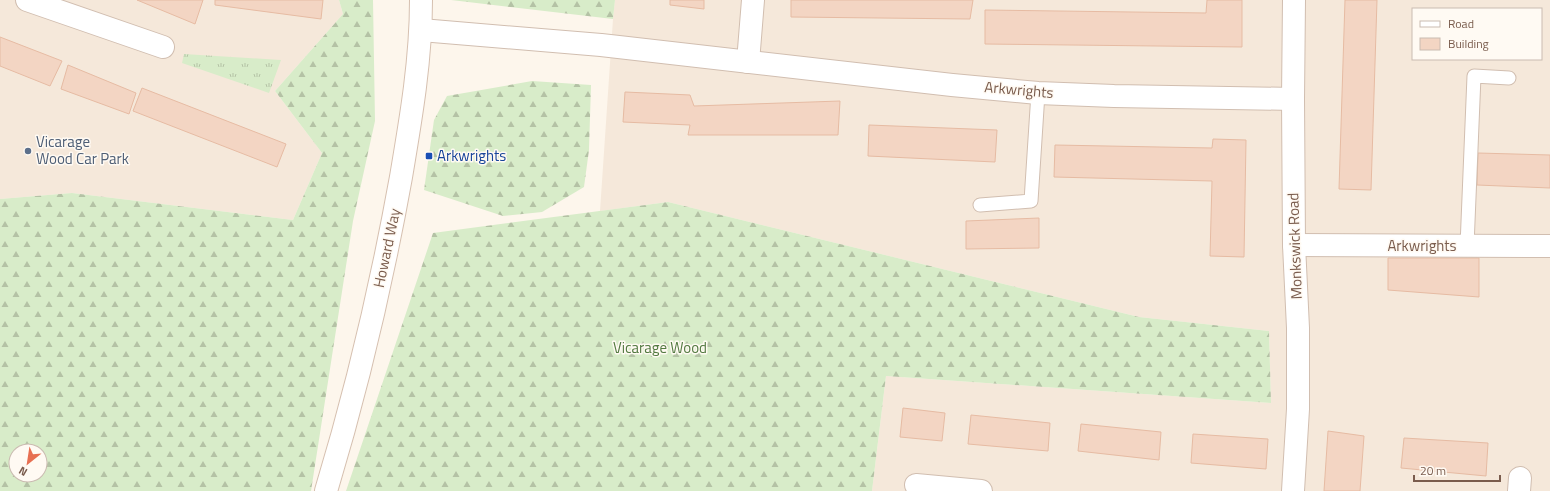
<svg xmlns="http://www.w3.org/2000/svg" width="1550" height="491" viewBox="0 0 1550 491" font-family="'Titillium Web',sans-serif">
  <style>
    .residential { fill: #f5e8da; fill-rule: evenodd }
    .grass { fill: url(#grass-tufts) }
    .forest { fill: url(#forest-firs); fill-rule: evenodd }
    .building { fill: #f3d5c3; stroke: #e6bba3 }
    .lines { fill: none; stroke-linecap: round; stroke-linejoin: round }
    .lane-casing { stroke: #d1beb0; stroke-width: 15 }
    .street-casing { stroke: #d1beb0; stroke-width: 24 }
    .secondary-casing { stroke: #d6c0b0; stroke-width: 24 }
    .lane { stroke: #fff; stroke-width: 13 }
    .street { stroke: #fff; stroke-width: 22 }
    .secondary { stroke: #fff; stroke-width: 22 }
    .service-dot { fill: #5c6f8a; stroke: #fffaf3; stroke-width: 1.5 }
    .transit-dot { fill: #1a4fb4; stroke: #fffaf3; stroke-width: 1.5 }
    .labels { text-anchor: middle; stroke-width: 3; stroke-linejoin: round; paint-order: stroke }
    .street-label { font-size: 15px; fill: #7a5c4d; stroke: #fffaf3 }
    .service-label { font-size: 15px; fill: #4e5e75; stroke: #fffaf3; text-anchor: start }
    .transit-label { font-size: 15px; fill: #164399; stroke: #fffaf3; text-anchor: start }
    .park-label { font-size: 15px; fill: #537a41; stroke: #fffaf3 }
  </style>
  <defs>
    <pattern id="grass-tufts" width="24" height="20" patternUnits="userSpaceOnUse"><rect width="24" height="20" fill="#d8ecc9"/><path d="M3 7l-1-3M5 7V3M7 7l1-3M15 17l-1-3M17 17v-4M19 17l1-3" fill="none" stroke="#b4c2a5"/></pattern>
    <pattern id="forest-firs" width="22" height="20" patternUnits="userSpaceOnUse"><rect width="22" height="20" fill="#d8ecc9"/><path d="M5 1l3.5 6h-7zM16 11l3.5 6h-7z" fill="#b4c2a5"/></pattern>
  </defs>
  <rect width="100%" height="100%" fill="#fdf6ec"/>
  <g class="residential">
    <path d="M0,0H339L343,14L275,91L322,153L293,220L72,193L0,199Z"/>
    <path d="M615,0H1550V491H872L886,376L1271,403L1269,331L1139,317L668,202L600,211L613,19ZM1413,9H1541V59H1413Z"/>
  </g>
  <path class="grass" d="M184,54L281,60L269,93L182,63Z"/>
  <g class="forest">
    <path d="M339,0H373L375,121L353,221L311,491H0V199L72,193L293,220L322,153L275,91L343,14ZM16,451H40V475H16Z"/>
    <path d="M451,0H615L613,19Z"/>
    <path d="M532,81L591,85L589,150L584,187L542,212L503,216L424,190L434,120L447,96Z"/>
    <path d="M668,202L1139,317L1269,331L1271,403L886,376L872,491H346L433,233Z"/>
  </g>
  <g class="building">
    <path d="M137,0H203L195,24Z"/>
    <path d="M215,0H323L321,19L215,5Z"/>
    <path d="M670,0H704V9L670,5Z"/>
    <path d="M791,0H973L970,19L791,17Z"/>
    <path d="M1207,0H1242V47L985,44V10L1206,13Z"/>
    <path d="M1345,0H1377L1371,190L1339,189Z"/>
    <path d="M0,37L62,61L50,86L0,66Z"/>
    <path d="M68,65L136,93L129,114L61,89Z"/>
    <path d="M142,88L286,144L277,167L133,111Z"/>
    <path d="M625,92L690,95L694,106L840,101L838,135H688L690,125L623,122Z"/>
    <path d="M869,125L997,130L995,162L868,156Z"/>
    <path d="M1213,139L1246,140L1244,257L1210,256L1212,181L1054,177L1055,145L1212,148Z"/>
    <path d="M1478,153L1550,155V188L1477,185Z"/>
    <path d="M1039,218V248L966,249V221Z"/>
    <path d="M1388,258H1479V297L1388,290Z"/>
    <path d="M903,408L945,413L942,441L900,437Z"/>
    <path d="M971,415L1050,423L1048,451L968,444Z"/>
    <path d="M1081,424L1161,432L1159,460L1078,451Z"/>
    <path d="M1328,431L1364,436L1360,491H1324Z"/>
    <path d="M1193,434L1268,439L1266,469L1191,463Z"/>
    <path d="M1404,438L1488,443L1486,476L1401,468Z"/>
  </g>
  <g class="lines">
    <defs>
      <g id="lane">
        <path d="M980,205L1031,201L1038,93"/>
        <path d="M1467,246L1474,76L1509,78"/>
      </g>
      <g id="street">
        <path d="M27,0L163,47"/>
        <path d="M421,30L601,45L952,85L1038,93L1114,96L1293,99"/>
        <path d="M748,62L753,0"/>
        <path d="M1294,245L1550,246"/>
        <path d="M916,485L981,491"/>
        <path d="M1293,491L1298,409V328L1294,245L1293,99L1294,0"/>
        <path d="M1519,491L1520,478"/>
      </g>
      <path id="secondary" d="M326,491C357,389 382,282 401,177C411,118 421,60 421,0"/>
    </defs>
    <use href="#lane" class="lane-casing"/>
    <use href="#street" class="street-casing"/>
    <use href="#secondary" class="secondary-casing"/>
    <use href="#lane" class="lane"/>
    <use href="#street" class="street"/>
    <use href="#secondary" class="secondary"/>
  </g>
  <circle class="service-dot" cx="28" cy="151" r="4"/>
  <rect class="transit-dot" x="425" y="152" width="8" height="8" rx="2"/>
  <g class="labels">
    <g class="street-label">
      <text transform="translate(1019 90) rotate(5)" y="5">Arkwrights</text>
      <text transform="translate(1295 246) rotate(-92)" y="5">Monkswick Road</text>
      <text x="1422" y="251">Arkwrights</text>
      <text transform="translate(387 248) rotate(-78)" y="5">Howard Way</text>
    </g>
    <g class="service-label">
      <text x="36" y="147">Vicarage<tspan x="36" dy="17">Wood Car Park</tspan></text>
    </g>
    <g class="transit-label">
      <text x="437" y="161">Arkwrights</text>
    </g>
    <g class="park-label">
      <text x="660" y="353">Vicarage Wood</text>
    </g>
  </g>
  <rect x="1412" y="8" width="130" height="52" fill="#fffaf3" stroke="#cabbb1"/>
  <rect x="1420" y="21" width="20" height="6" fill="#ffffff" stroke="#cabbb1"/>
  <text x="1448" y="28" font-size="12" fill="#7a5c4d">Road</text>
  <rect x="1420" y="38" width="20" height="12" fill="#f3d5c3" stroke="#cabbb1"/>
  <text x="1448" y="48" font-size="12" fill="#7a5c4d">Building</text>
  <g transform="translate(28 463) rotate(210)"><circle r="19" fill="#fffaf3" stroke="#cabbb1"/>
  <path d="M0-3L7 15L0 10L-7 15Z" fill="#e76f51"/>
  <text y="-6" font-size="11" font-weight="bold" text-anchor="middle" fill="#7a5c4d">N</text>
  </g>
  <path d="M1414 475v6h86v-6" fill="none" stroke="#7a5c4d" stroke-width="2"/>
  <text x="1420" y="475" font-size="12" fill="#7a5c4d" stroke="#fffaf3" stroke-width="3" paint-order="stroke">20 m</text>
</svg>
